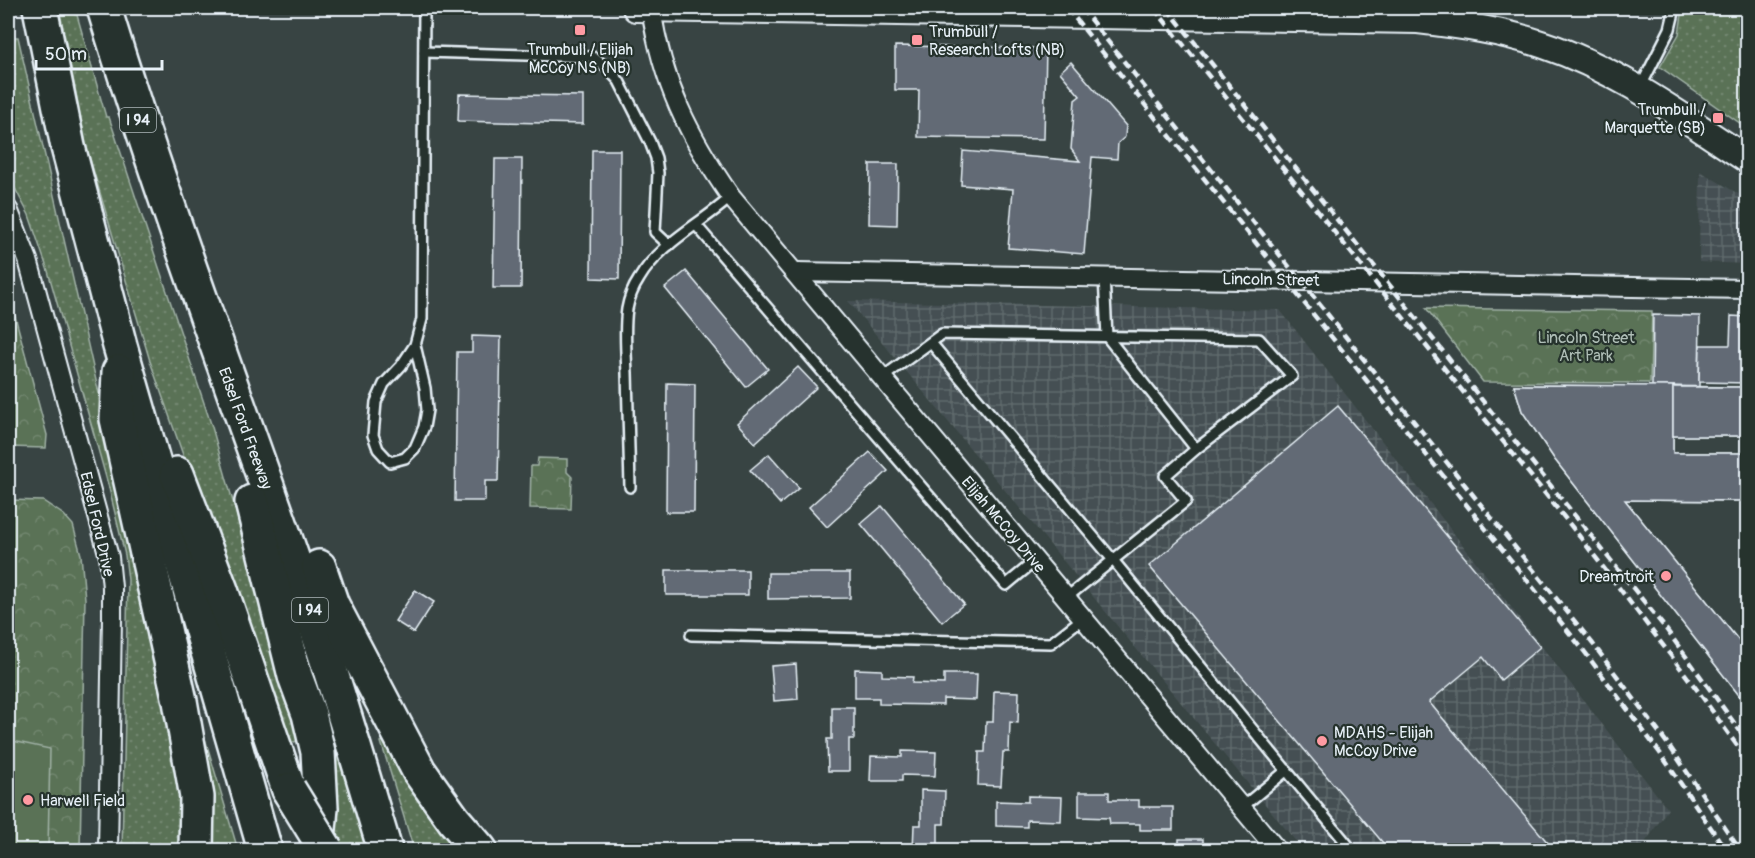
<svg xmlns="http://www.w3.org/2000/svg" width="1755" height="858" viewBox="0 0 1755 858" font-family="Pangolin,sans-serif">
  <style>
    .industrial { fill: url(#industrial-grid) }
    .grass { fill: url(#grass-dots); stroke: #a1b2a7; stroke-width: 1.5 }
    .park { fill: url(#park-crowns); stroke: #a1b2a7; stroke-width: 1.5 }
    .pitch { fill: #5a7256; stroke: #a1b2a7; stroke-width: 1.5 }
    .building { fill: #626b75; stroke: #e8f1f8; stroke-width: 1.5 }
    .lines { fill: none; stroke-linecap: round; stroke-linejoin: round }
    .lane-casing { stroke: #e8f1f8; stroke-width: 14 }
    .street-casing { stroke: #e8f1f8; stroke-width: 22 }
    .secondary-casing { stroke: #e8f1f8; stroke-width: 30 }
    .highway-casing { stroke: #e8f1f8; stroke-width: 38 }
    .lane { stroke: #26332d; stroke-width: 9 }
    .street { stroke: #26332d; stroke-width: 18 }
    .secondary { stroke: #26332d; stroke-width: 26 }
    .highway { stroke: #26332d; stroke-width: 33 }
    .rail { stroke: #e8f1f8; stroke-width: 4.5; stroke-dasharray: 9 4.5; stroke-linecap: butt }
    .highway-bridge-casing { stroke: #e8f1f8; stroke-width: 38; stroke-linecap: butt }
    .highway-bridge { stroke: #26332d; stroke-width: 33 }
    .poi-dot { fill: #ff9aa2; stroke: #26332d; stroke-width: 2 }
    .labels { text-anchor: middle; stroke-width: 4.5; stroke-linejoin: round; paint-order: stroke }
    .shield { fill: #26332d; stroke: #aeb8bb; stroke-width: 1.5 }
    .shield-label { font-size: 15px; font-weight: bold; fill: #e8f1f8 }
    .poi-label { font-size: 16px; fill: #e8f1f8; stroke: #26332d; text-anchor: start }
    .street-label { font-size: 16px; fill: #e8f1f8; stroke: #26332d }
    .park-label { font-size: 16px; fill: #afbeb7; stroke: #26332d }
  </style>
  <defs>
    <pattern id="industrial-grid" width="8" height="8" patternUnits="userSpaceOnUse" patternTransform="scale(1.5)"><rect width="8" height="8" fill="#455052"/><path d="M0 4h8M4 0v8" fill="none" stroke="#606a6c"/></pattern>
    <pattern id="grass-dots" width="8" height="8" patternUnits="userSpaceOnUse" patternTransform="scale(1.5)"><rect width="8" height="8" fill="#5a7256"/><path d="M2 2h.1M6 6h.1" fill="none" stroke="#72876f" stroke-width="1.8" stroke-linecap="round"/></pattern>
    <pattern id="park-crowns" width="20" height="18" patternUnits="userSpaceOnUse" patternTransform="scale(1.5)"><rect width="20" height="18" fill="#5a7256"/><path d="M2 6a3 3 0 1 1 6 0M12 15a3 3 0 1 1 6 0" fill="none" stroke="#72876f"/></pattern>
  </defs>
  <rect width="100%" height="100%" fill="#384443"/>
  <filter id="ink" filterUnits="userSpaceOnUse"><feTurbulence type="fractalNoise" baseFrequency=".0167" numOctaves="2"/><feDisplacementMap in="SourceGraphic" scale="12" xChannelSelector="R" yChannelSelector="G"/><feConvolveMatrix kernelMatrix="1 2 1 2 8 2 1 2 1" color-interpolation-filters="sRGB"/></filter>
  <g filter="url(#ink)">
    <g class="industrial">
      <path d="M1700,171L1747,199V264L1699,262Z"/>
      <path d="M848,301L1280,310L1668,809L1640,850H1303Z"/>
    </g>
    <g class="grass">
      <path d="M59,8H75L106,117H109L212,427L300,740L285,745L150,361L87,149Z"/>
      <path d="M1683,8H1747V128L1660,67L1679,34Z"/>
      <path d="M8,37H18L147,605L185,814L181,850H122L128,580L125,555L109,488L48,271L29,215L8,175Z"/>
      <path d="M306,650L372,850H341L333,838L323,708Z"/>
      <path d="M196,708L238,850H213C217,798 210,758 196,708Z"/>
      <path d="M386,740L459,850H414L381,742Z"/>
    </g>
    <g class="park">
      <path d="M8,290L47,435L46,448L8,447Z"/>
      <path d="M1426,308L1652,311L1650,383L1483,382Z"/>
      <path d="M538,458L567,459V472L572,477L571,509L530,508L531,466H537Z"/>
      <path d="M8,500L43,501L64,515L73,525L81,555L85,599L80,850H8Z"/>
    </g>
    <path class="pitch" d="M8,740L50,749L48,850H8Z"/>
    <g class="building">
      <path d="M895,46L1046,48L1044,139L918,137L919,90H895Z"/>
      <path d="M1071,62L1126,126L1125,137L1118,143L1117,159L1092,157L1084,254L1008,248L1013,189L961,185L963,151L1080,161L1071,149L1075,100L1080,96L1060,72Z"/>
      <path d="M459,94L583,96V124L458,121Z"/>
      <path d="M592,150H620L619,279L591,278Z"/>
      <path d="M495,159H522L521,288H493Z"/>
      <path d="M870,164H898L897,225L869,224Z"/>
      <path d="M686,271L768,369L746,387L665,288Z"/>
      <path d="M1653,315L1700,316L1699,387L1652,386Z"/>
      <path d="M1731,316L1748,317V383L1699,382L1700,345H1730Z"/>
      <path d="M472,336L501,337L498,481H485V501H455L457,352H472Z"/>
      <path d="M798,367L817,387L755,443L737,423Z"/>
      <path d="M667,383L695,384L694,512H666Z"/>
      <path d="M1514,385L1748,387V436H1673V453H1748V501L1625,500L1748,652V690L1742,699L1555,460L1522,411Z"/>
      <path d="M1514,385L1675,386L1673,387V453H1748V501L1625,500L1748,652V690L1742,699L1555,460L1522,411Z"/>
      <rect x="1673" y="387" width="75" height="49"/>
      <path d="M1338,406L1540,647L1501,680L1483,657L1429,702L1554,850H1389L1149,566Z"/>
      <path d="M870,452L888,471L827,527L809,507Z"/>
      <path d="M769,454L799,488L780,504L750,470Z"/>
      <path d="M882,506L964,604L942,622L861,524Z"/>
      <rect x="666" y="570" width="82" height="25"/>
      <path d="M768,573H850V598L768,599Z"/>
      <path d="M415,590L434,602L414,633L395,621Z"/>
      <path d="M796,664L798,699L774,701L771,666Z"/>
      <path d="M855,669L882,670V676L913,677L912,683L944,684V674H977L976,700L943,699V705L879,704V698H855Z"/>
      <path d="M994,691L1019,692L1018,723L1010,722L1009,752H1003L1001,786L978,785L979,752H985L986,722H993Z"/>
      <path d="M832,707H854V739H849V771H828L827,739H832Z"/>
      <path d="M902,751L936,752L935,776L902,775V781H870L871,756L902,757Z"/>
      <path d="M921,790L945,791L944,824H938V850H913L914,825H921Z"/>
      <path d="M1079,792H1109V800H1139V807H1173V830H1140V824H1110L1109,818L1079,817Z"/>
      <path d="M1028,796L1062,797L1061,821L1027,820V827L996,826V801L1028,802Z"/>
      <rect x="1179" y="839" width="24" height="11"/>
    </g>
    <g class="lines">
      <defs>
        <g id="lane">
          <path d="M424,52L593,57L607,68L619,81L650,142L656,158L658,173L655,232L669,245"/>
          <path d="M1640,88L1670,29L1675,8"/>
          <path d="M696,225L1006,585L1035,561"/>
          <path d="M931,343L1113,560L1186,501L1165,476L1196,449L1107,337L1104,276"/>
          <path d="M415,345L401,366L384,384L376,402L373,435L378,449L390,462L405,458L415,448L424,427L427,410L425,388L415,345L422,319L424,8"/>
          <path d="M883,377L942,334L1259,339L1292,376L1196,449"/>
          <path d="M630,487C629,449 628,411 627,373C626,352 624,329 627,309C629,298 633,288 639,279C660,243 701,224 731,197"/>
          <path d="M1066,598L1113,560L1352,850"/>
          <path d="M691,635L1051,643L1083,618"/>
          <path d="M1241,808L1287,770"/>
        </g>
        <g id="street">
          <path d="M651,8C662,83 688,135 731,197L1277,850"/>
          <path d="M8,209L28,260L109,557L112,587V618L108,850"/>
          <path d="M795,272L1748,289"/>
        </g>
        <path id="secondary" d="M636,8L1418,20C1461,25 1503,31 1544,45C1619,70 1682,117 1748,160"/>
        <g id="highway">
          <path d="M40,8L68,147L120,346L265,850"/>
          <path d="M104,8C167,215 244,416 314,621C340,697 362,774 385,850"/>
          <path d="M119,372L117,419L180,701L197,797L196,850"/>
          <path d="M177,474L221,590L289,790"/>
          <path d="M252,502L295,676L309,714L318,752L321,808L317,850"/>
          <path d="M319,567L332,605L419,771L454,820L480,850"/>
        </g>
      </defs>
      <use href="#lane" class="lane-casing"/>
      <use href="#street" class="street-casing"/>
      <use href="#secondary" class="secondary-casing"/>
      <use href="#highway" class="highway-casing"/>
      <use href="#lane" class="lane"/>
      <use href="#street" class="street"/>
      <use href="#secondary" class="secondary"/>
      <use href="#highway" class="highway"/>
      <g class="rail">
        <path d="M1067,8L1584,651L1660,753L1726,850"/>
        <path d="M1081,8L1593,644L1670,747L1740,850"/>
        <path d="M1154,8L1580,537L1698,691L1748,761"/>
        <path d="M1167,8L1666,629L1748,742"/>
      </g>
      <defs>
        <path id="highway-bridge" d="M289,790L326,850"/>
      </defs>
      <use href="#highway-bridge" class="highway-bridge-casing"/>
      <use href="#highway-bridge" class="highway-bridge"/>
    </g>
  </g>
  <g class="poi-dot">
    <rect x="574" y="24" width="12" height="12" rx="3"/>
    <rect x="911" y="34" width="12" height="12" rx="3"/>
    <rect x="1712" y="112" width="12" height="12" rx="3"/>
    <circle cx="1666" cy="576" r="6"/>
    <circle cx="1322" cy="741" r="6"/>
    <circle cx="28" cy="800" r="6"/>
  </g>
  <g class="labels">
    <g class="shield">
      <rect x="120" y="108" width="36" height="24" rx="4.5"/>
      <rect x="292" y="598" width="36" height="24" rx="4.5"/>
    </g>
    <g class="shield-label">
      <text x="138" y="125">I 94</text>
      <text x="310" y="615">I 94</text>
    </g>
    <g class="poi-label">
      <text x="929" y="37">Trumbull /<tspan x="929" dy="18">Research Lofts (NB)</tspan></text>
      <text x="580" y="55" text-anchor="middle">Trumbull / Elijah<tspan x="580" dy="18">McCoy NS (NB)</tspan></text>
      <text x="1706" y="115" text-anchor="end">Trumbull /<tspan x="1706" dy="18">Marquette (SB)</tspan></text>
      <text x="1654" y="582" text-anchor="end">Dreamtroit</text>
      <text x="1334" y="738">MDAHS - Elijah<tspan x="1334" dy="18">McCoy Drive</tspan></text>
      <text x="40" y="806">Harwell Field</text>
    </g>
    <g class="street-label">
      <text transform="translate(1271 279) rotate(1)" y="6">Lincoln Street</text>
      <text transform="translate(246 428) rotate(70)" y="6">Edsel Ford Freeway</text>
      <text transform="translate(98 524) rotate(77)" y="6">Edsel Ford Drive</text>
      <text transform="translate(1004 524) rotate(50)" y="6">Elijah McCoy Drive</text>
    </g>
    <g class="park-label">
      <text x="1586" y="343">Lincoln Street<tspan x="1586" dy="18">Art Park</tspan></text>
    </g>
  </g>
  <rect width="1755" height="858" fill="none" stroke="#26332d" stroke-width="30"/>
  <rect x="15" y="15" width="1725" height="828" fill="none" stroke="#e8f1f8" stroke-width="2" filter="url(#ink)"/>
  <path d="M36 60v9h126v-9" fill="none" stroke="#e8f1f8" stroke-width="3"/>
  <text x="45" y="60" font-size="18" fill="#e8f1f8" stroke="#26332d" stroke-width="4.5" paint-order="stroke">50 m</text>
</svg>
